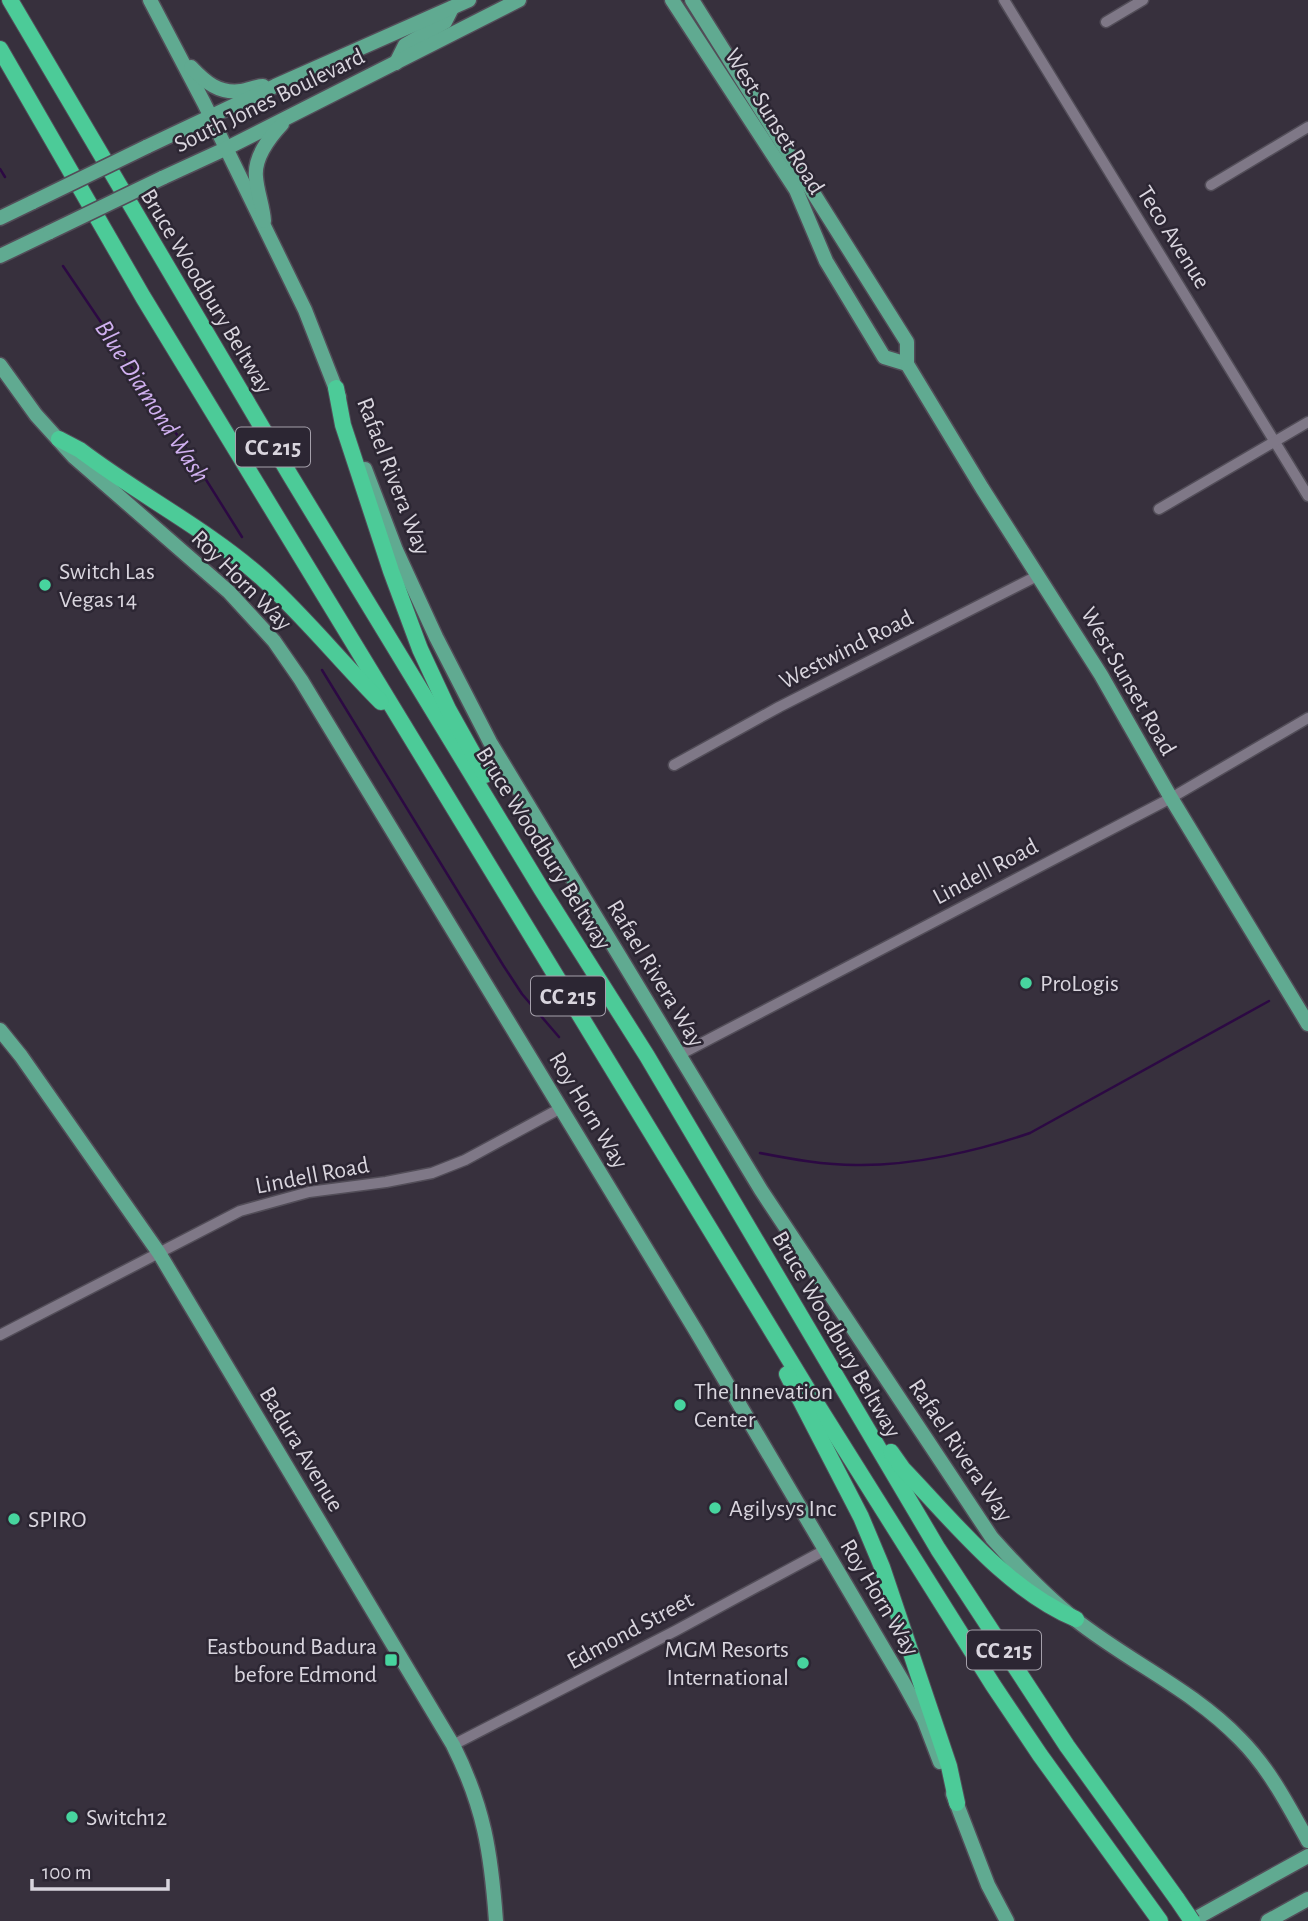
<svg xmlns="http://www.w3.org/2000/svg" width="1308" height="1921" viewBox="0 0 1308 1921" font-family="'Alegreya Sans',sans-serif">
  <style>
    .lines { fill: none; stroke-linecap: round; stroke-linejoin: round }
    .stream { stroke: #2c0943; stroke-width: 2.5 }
    .minor-casing { stroke: #524d58; stroke-width: 13 }
    .major-casing { stroke: #524d58; stroke-width: 17 }
    .highway-casing { stroke: #524d58; stroke-width: 18 }
    .minor { stroke: #7f7887; stroke-width: 10 }
    .major { stroke: #60aa91; stroke-width: 14 }
    .highway { stroke: #4ccb98; stroke-width: 16 }
    .major-bridge-casing { stroke: #524d58; stroke-width: 17; stroke-linecap: butt }
    .highway-bridge-casing { stroke: #524d58; stroke-width: 18; stroke-linecap: butt }
    .major-bridge { stroke: #60aa91; stroke-width: 14 }
    .highway-bridge { stroke: #4ccb98; stroke-width: 16 }
    .poi-dot { fill: #47d49e; stroke: #2c2633; stroke-width: 2.5 }
    .labels { text-anchor: middle; stroke-width: 5; stroke-linejoin: round; paint-order: stroke }
    .shield { fill: #2c2633; stroke: #a5a0ab; stroke-width: 2 }
    .shield-label { font-size: 23px; font-weight: bold; fill: #d9d5de }
    .street-label { font-size: 24px; fill: #d9d5de; stroke: #2c2633 }
    .poi-label { font-size: 24px; fill: #d9d5de; stroke: #2c2633; text-anchor: start }
    .water-label { font-size: 26px; font-style: italic; fill: #d0b0f0; stroke: #2c2633 }
  </style>
  <rect width="100%" height="100%" fill="#37303d"/>
  <g class="lines">
    <g class="stream">
      <path d="M0,169L5,177"/>
      <path d="M63,266L188,451L242,537"/>
      <path d="M322,670L503,965L522,994L559,1037"/>
      <path d="M760,1153C791,1159 824,1165 856,1165C912,1166 978,1151 1030,1133L1269,1001"/>
    </g>
    <defs>
      <g id="minor">
        <path d="M1004,0L1308,496"/>
        <path d="M1106,22L1143,0"/>
        <path d="M1211,185L1308,127"/>
        <path d="M1159,509L1308,422"/>
        <path d="M674,765L779,707L1039,575"/>
        <path d="M679,1055L1171,798L1308,718"/>
        <path d="M0,1335L240,1211L309,1192L386,1182L432,1173L465,1160L561,1108"/>
        <path d="M453,1745L675,1631L825,1550"/>
      </g>
      <g id="major">
        <path d="M150,0L204,103L305,310L339,397"/>
        <path d="M672,0L796,190L826,261L884,357L907,364"/>
        <path d="M692,0L907,342V364L982,488L1101,675L1171,798L1308,1024"/>
        <path d="M396,63L405,45L445,22L452,8"/>
        <path d="M191,67C205,82 219,94 241,91C249,90 256,86 263,86"/>
        <path d="M146,147L275,86L469,0"/>
        <path d="M162,178L225,149L519,0"/>
        <path d="M0,218L33,202"/>
        <path d="M264,221C263,206 257,192 256,177C254,157 269,138 282,124"/>
        <path d="M0,256L50,232"/>
        <path d="M0,365L36,415L74,457L229,592L274,641L301,680L696,1331L902,1680L924,1720L940,1762"/>
        <path d="M365,469L396,550L436,637L490,742L761,1190L992,1538C1017,1566 1046,1596 1076,1620C1129,1662 1193,1690 1240,1739C1269,1768 1288,1805 1308,1841"/>
        <path d="M0,1030L21,1056L159,1253L453,1745C484,1807 491,1852 496,1921"/>
        <path d="M953,1794L988,1885L1007,1921"/>
        <path d="M1191,1921L1308,1856"/>
        <path d="M1268,1921L1308,1899"/>
      </g>
      <g id="highway">
        <path d="M10,0L290,475L542,890L647,1056L938,1549L1067,1746L1177,1899"/>
        <path d="M0,49L143,297L806,1387L993,1685L1040,1755L1160,1921"/>
        <path d="M336,388L343,425L391,571L420,649L448,709L485,775"/>
        <path d="M59,439L80,450C139,495 207,529 263,579C305,617 341,662 381,702"/>
        <path d="M787,1374L861,1517L882,1567L949,1766L957,1803"/>
        <path d="M891,1452L903,1469C955,1523 1006,1589 1076,1619"/>
      </g>
    </defs>
    <use href="#minor" class="minor-casing"/>
    <use href="#major" class="major-casing"/>
    <use href="#highway" class="highway-casing"/>
    <use href="#minor" class="minor"/>
    <use href="#major" class="major"/>
    <use href="#highway" class="highway"/>
    <defs>
      <g id="major-bridge">
        <path d="M33,202L146,147"/>
        <path d="M50,232L162,178"/>
      </g>
      <path id="highway-bridge" d="M1177,1899L1192,1921"/>
    </defs>
    <use href="#major-bridge" class="major-bridge-casing"/>
    <use href="#highway-bridge" class="highway-bridge-casing"/>
    <use href="#major-bridge" class="major-bridge"/>
    <use href="#highway-bridge" class="highway-bridge"/>
  </g>
  <g class="poi-dot">
    <circle cx="45" cy="585" r="7"/>
    <circle cx="1026" cy="983" r="7"/>
    <circle cx="680" cy="1405" r="7"/>
    <circle cx="715" cy="1508" r="7"/>
    <circle cx="14" cy="1519" r="7"/>
    <rect x="384" y="1653" width="14" height="14" rx="3.5"/>
    <circle cx="803" cy="1663" r="7"/>
    <circle cx="72" cy="1817" r="7"/>
  </g>
  <g class="labels">
    <g class="shield">
      <rect x="236" y="427.5" width="74" height="39" rx="5"/>
      <rect x="531" y="976.5" width="74" height="39" rx="5"/>
      <rect x="967" y="1630.5" width="74" height="39" rx="5"/>
    </g>
    <g class="shield-label">
      <text x="273" y="455">CC 215</text>
      <text x="568" y="1004">CC 215</text>
      <text x="1004" y="1658">CC 215</text>
    </g>
    <g class="street-label">
      <text transform="translate(269 100) rotate(-26)" y="8">South Jones Boulevard</text>
      <text transform="translate(775 121) rotate(58)" y="8">West Sunset Road</text>
      <text transform="translate(1174 237) rotate(58)" y="8">Teco Avenue</text>
      <text transform="translate(207 291) rotate(59)" y="8">Bruce Woodbury Beltway</text>
      <text transform="translate(394 476) rotate(69)" y="8">Rafael Rivera Way</text>
      <text transform="translate(242 580) rotate(45)" y="8">Roy Horn Way</text>
      <text transform="translate(846 649) rotate(-27)" y="8">Westwind Road</text>
      <text transform="translate(1129 681) rotate(60)" y="8">West Sunset Road</text>
      <text transform="translate(544 848) rotate(58)" y="8">Bruce Woodbury Beltway</text>
      <text transform="translate(985 871) rotate(-28)" y="8">Lindell Road</text>
      <text transform="translate(656 973) rotate(59)" y="8">Rafael Rivera Way</text>
      <text transform="translate(589 1110) rotate(59)" y="8">Roy Horn Way</text>
      <text transform="translate(312 1175) rotate(-11)" y="8">Lindell Road</text>
      <text transform="translate(837 1334) rotate(60)" y="8">Bruce Woodbury Beltway</text>
      <text transform="translate(302 1449) rotate(59)" y="8">Badura Avenue</text>
      <text transform="translate(961 1450) rotate(56)" y="8">Rafael Rivera Way</text>
      <text transform="translate(880 1597) rotate(59)" y="8">Roy Horn Way</text>
      <text transform="translate(630 1630) rotate(-28)" y="8">Edmond Street</text>
    </g>
    <g class="poi-label">
      <text x="59" y="579">Switch Las<tspan x="59" dy="28">Vegas 14</tspan></text>
      <text x="1040" y="991">ProLogis</text>
      <text x="694" y="1399">The Innevation<tspan x="694" dy="28">Center</tspan></text>
      <text x="729" y="1516">Agilysys Inc</text>
      <text x="28" y="1527">SPIRO</text>
      <text x="377" y="1654" text-anchor="end">Eastbound Badura<tspan x="377" dy="28">before Edmond</tspan></text>
      <text x="789" y="1657" text-anchor="end">MGM Resorts<tspan x="789" dy="28">International</tspan></text>
      <text x="86" y="1825">Switch12</text>
    </g>
    <g class="water-label">
      <text transform="translate(153 401) rotate(57)" y="9">Blue Diamond Wash</text>
    </g>
  </g>
  <path d="M32 1879v10h136v-10" fill="none" stroke="#d9d5de" stroke-width="3.5"/>
  <text x="42" y="1879" font-size="21" fill="#d9d5de" stroke="#2c2633" stroke-width="5" paint-order="stroke">100 m</text>
</svg>
